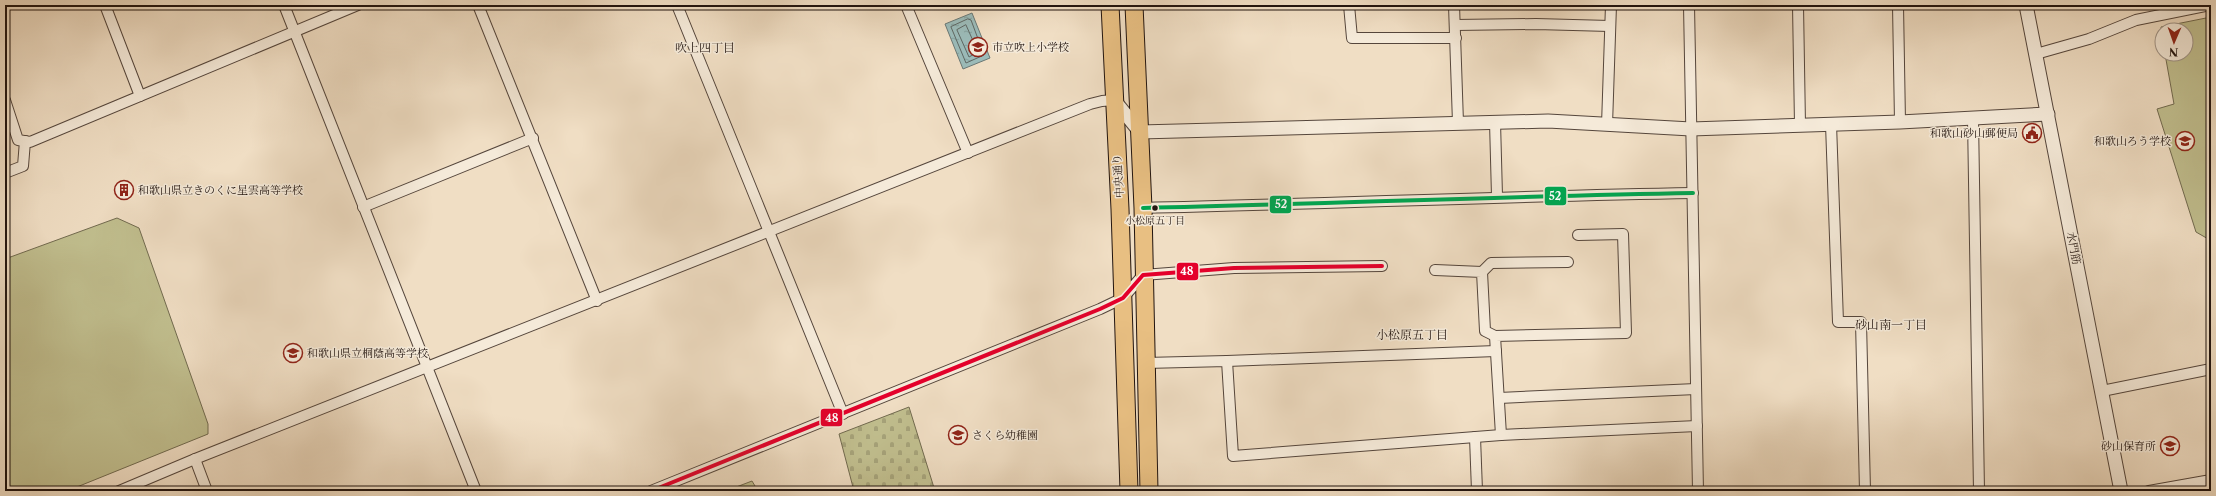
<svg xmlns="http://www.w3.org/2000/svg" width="2216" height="496" viewBox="0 0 2216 496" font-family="'Libre Caslon Text','Noto Serif JP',serif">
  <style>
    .cemetery { fill: url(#cemetery-stones); stroke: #716a4f }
    .pitch { fill: #c1bf8f; stroke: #716a4f }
    .water { fill: url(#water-ripples); stroke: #6a7875 }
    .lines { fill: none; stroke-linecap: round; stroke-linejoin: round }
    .shore { stroke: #5e6864; stroke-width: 1 }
    .minor-casing { stroke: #55463c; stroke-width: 12 }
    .tertiary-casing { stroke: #55463c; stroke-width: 15 }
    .trunk-casing { stroke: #21140f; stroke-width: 19 }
    .minor { stroke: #f5ead9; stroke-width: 10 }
    .tertiary { stroke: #f5ead9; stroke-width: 13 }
    .trunk { stroke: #e8bf82; stroke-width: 17 }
    .bus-1-casing { stroke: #f5ead9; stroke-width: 7 }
    .bus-2-casing { stroke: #f5ead9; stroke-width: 7 }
    .bus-1 { stroke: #e4002b; stroke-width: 4 }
    .bus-2 { stroke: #00a651; stroke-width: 4 }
    .bus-dot { fill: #21140f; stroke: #f5ead9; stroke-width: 1.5 }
    .labels { text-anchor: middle; stroke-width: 3; stroke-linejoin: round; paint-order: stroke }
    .bus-label { font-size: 10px; fill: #21140f; stroke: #f5ead9 }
    .poi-label { font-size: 11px; fill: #21140f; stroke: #f5ead9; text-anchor: start }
    .street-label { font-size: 11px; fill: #21140f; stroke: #f5ead9 }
    .neighbourhood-label { font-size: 12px; fill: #21140f; stroke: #f5ead9 }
    .line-badge { stroke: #f5ead9; stroke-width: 1.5 }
    .badge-label { font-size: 11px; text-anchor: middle; font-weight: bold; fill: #fff }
  </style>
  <defs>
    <pattern id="cemetery-stones" width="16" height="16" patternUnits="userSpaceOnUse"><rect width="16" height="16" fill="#c1bf8f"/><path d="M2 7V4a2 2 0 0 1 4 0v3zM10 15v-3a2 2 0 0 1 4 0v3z" fill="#a6a37a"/></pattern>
    <pattern id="water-ripples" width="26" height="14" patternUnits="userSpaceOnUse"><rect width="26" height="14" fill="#9bbbb9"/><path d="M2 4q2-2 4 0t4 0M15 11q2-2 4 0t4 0" fill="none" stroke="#85a09e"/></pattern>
  </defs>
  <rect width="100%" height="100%" fill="#f0dec4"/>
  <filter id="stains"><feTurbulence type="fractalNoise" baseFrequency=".005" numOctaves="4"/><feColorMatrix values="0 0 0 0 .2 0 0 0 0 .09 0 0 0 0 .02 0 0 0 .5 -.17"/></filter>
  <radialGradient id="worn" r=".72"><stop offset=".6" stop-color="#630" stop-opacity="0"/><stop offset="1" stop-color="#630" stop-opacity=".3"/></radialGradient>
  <g class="cemetery">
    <path d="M909,407L935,491H854L839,434Z"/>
    <path d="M752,481L758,491H731V489Z"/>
  </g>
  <g class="pitch">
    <path d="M2211,17V240H2210L2196,232L2157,109L2174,104L2165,54H2186V30H2162V34L2161,27Z"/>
    <path d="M117,218L139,228L208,424V434L67,491H5V259Z"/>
  </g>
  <path class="water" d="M972,13L990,58L963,69L945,24Z"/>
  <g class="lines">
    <g class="shore">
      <path d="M968,19L971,20L984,55L966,63L951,27Z"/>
      <path d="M966,25L978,52L969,57L957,30Z"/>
    </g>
    <defs>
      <g id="minor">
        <path d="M105,5L140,96"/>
        <path d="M284,5L476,491"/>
        <path d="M478,5L597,301"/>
        <path d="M677,5L843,414"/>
        <path d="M906,5L968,153"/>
        <path d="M1349,5L1352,38H1456"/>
        <path d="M1454,5L1458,123"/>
        <path d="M1689,5L1698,491"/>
        <path d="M1798,5L1800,125"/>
        <path d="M1898,5L1900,122"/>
        <path d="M1455,25L1536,24L1610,26"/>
        <path d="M2036,54L2089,39L2136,20L2210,5"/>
        <path d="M5,100L18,140L30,142L358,5"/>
        <path d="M1973,119L1979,491"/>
        <path d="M1495,122L1497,196"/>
        <path d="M1831,124L1838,322H1861L1865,491"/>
        <path d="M1607,125L1611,5"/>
        <path d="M5,173L23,166L25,141"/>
        <path d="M363,207L533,138"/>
        <path d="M1143,208C1326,204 1509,196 1693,193"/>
        <path d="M1435,270L1482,272L1485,331L1495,336"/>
        <path d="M1482,272L1491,263L1568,262"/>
        <path d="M1227,361L1496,351"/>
        <path d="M1145,363L1227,361L1233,456L1501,435L1697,426"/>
        <path d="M2102,391L2211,369"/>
        <path d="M1499,398L1696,389"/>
        <path d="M1501,435L1495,336L1626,333L1623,234L1578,235"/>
        <path d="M1475,437L1477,491"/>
        <path d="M195,459L207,491"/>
        <path d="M119,491L195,459L1090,104L1102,101L1114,100"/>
        <path d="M651,491L1100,309L1123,298L1143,275L1234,268L1382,266"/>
        <path d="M2149,491L2211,480"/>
      </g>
      <g id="tertiary">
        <path d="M2026,5L2121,491"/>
        <path d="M1114,100L1140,132L1548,121L1691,129L1900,122L2048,114"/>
      </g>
      <g id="trunk">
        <path d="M1110,5L1120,209L1129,491"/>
        <path d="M1134,5L1143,208L1149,491"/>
      </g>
    </defs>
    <use href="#minor" class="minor-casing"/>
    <use href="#tertiary" class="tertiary-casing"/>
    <use href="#trunk" class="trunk-casing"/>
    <use href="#minor" class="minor"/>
    <use href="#tertiary" class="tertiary"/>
    <use href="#trunk" class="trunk"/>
    <defs>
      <path id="bus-1" d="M651,491L1100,309L1123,298L1143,275L1234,268L1382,266"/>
      <path id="bus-2" d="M1143,208C1326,204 1509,196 1693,193"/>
    </defs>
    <use href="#bus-1" class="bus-1-casing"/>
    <use href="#bus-2" class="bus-2-casing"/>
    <use href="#bus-1" class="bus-1"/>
    <use href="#bus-2" class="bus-2"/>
  </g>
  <defs>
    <symbol id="school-ring" viewBox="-11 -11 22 22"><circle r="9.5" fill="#f5ead9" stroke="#8f2418" stroke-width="1.5"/><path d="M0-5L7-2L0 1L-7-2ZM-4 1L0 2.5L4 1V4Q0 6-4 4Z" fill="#8f2418"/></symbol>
    <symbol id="civic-ring" viewBox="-11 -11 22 22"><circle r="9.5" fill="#f5ead9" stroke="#8f2418" stroke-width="1.5"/><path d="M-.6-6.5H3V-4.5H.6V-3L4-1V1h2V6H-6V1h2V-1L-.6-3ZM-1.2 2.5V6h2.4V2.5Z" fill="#8f2418"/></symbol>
    <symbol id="building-ring" viewBox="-11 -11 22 22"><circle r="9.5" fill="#f5ead9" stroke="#8f2418" stroke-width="1.5"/><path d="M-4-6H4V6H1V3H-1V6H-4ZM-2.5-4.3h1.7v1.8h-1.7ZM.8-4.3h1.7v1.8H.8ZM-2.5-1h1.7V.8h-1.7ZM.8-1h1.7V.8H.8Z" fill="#8f2418"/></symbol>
  </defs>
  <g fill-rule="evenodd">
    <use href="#school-ring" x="967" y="36" width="22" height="22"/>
    <use href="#civic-ring" x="2021" y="122" width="22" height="22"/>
    <use href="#school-ring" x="2174" y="130" width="22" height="22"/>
    <use href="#building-ring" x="113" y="179" width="22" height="22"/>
    <use href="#school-ring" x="282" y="342" width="22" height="22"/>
    <use href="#school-ring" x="947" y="424" width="22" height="22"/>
    <use href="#school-ring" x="2159" y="435" width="22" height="22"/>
  </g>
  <circle class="bus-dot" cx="1155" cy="208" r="3.5"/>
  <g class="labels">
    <g class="bus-label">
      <text x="1155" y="224">小松原五丁目</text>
    </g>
    <g class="poi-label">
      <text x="992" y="51">市立吹上小学校</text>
      <text x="2018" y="137" text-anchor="end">和歌山砂山郵便局</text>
      <text x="2171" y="145" text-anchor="end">和歌山ろう学校</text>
      <text x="138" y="194">和歌山県立きのくに星雲高等学校</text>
      <text x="307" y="357">和歌山県立桐蔭高等学校</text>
      <text x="972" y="439">さくら幼稚園</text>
      <text x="2156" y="450" text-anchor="end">砂山保育所</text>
    </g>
    <g class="street-label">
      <text transform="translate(1118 176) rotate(-94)" y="4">中央通り</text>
      <text transform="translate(2074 248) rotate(79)" y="4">水門筋</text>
    </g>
    <g class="neighbourhood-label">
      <text x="705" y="52">吹上四丁目</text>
      <text x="1891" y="329">砂山南一丁目</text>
      <text x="1412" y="339">小松原五丁目</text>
    </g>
  </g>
  <g class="line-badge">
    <rect x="1544" y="186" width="23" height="20" rx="4" fill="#00a651"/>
    <rect x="1269" y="195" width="23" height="19" rx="4" fill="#00a651"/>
    <rect x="1176" y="262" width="23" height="19" rx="4" fill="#e4002b"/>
    <rect x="820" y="408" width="23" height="19" rx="4" fill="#e4002b"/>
  </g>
  <g class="badge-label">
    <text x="1555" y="200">52</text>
    <text x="1281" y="208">52</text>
    <text x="1187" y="275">48</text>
    <text x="832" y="422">48</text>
  </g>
  <rect width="2216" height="496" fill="none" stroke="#f0dec4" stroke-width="20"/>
  <rect x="6" y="6" width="2204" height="484" fill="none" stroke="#21140f" stroke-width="2"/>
  <rect x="10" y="10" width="2196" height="476" fill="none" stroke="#21140f"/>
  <g transform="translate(2174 42) rotate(182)"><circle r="19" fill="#f5ead9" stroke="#a09488"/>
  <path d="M0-3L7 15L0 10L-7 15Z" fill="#8f2418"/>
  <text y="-6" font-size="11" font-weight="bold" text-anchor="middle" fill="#21140f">N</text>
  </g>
  <rect width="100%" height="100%" filter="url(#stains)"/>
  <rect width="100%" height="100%" fill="url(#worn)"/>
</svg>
